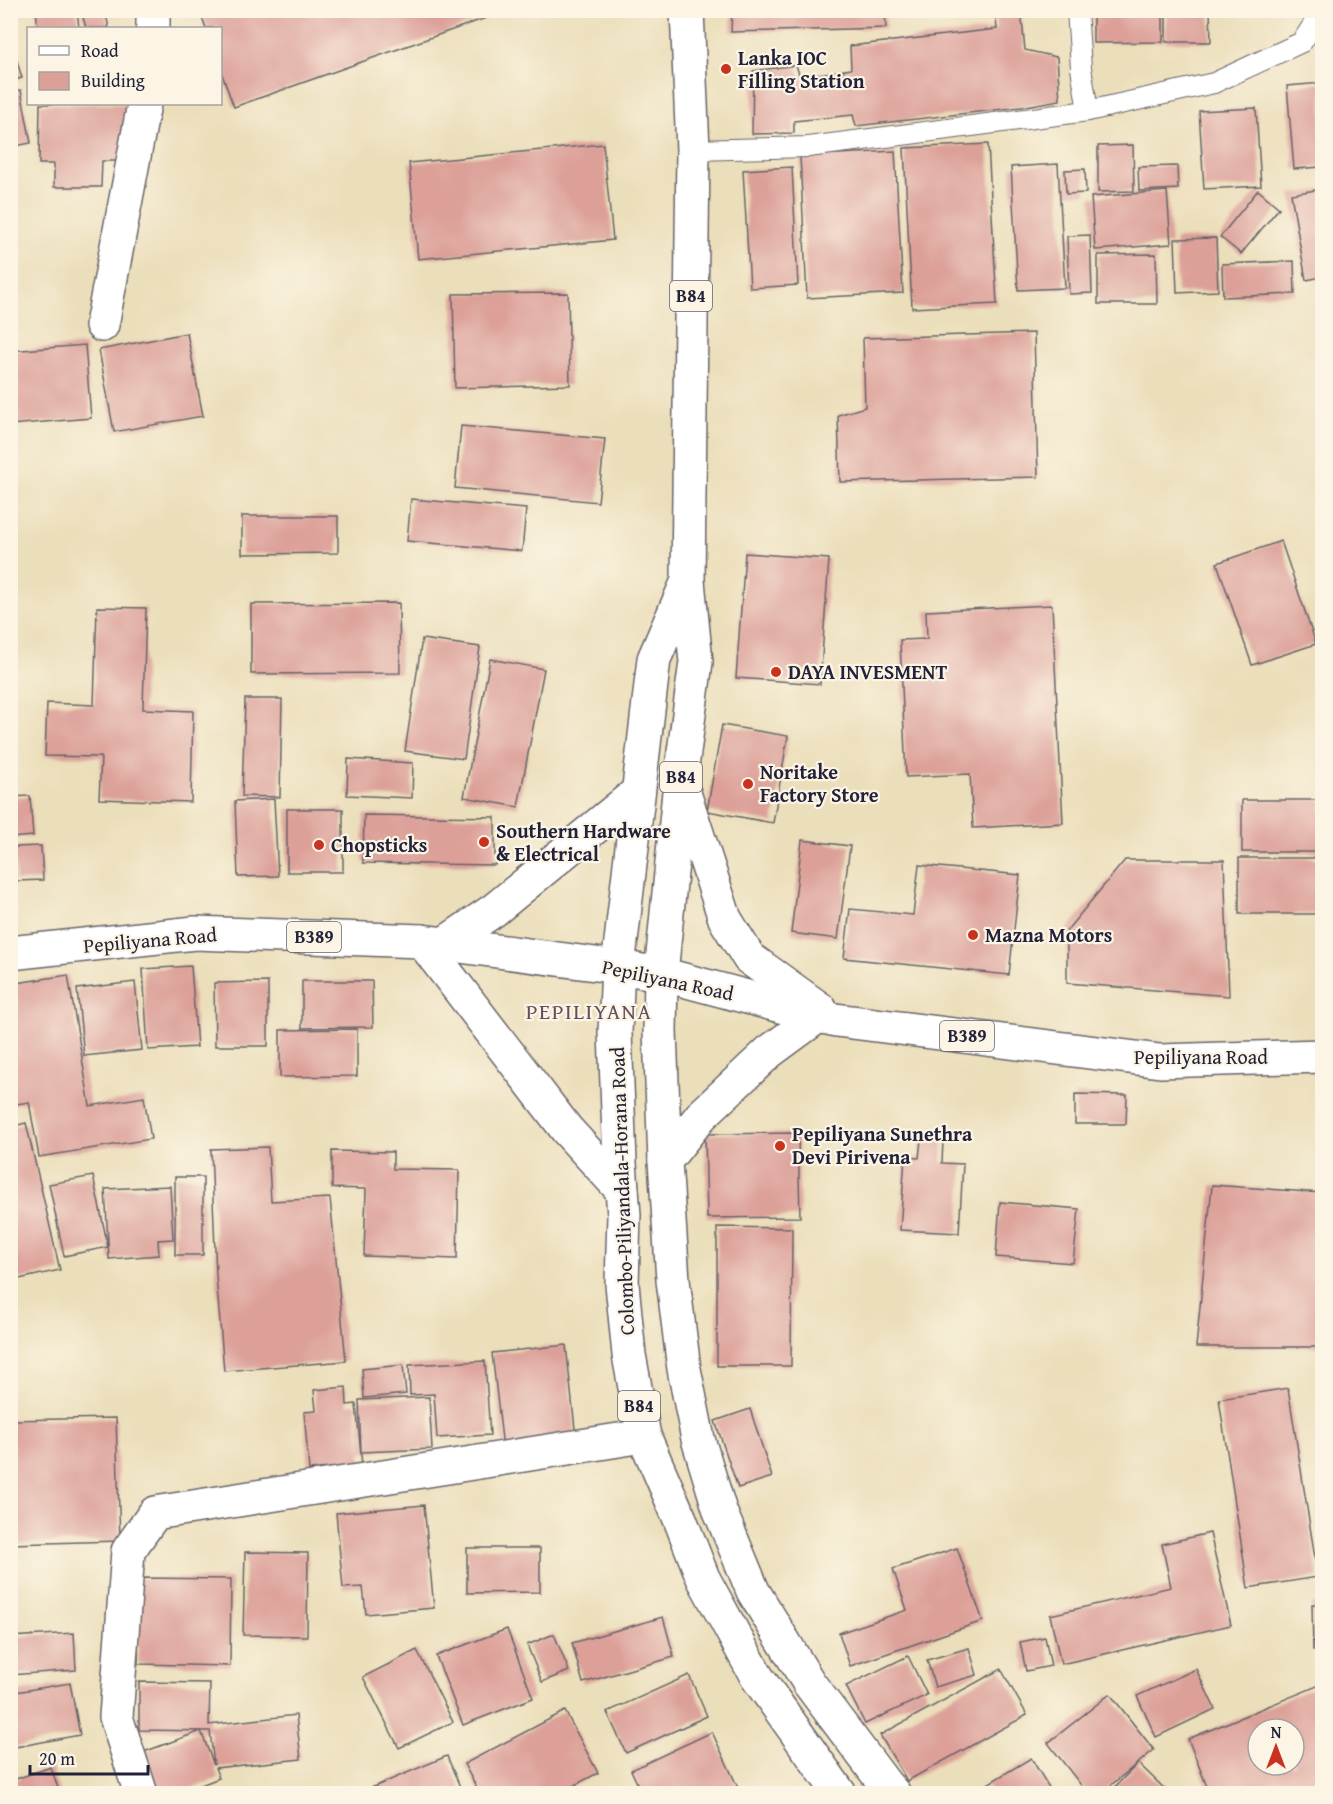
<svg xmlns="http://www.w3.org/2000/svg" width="1333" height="1804" viewBox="0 0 1333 1804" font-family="'Gentium Book Plus',serif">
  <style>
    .building { fill: #dca099; fill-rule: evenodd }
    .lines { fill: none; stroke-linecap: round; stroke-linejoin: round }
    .service-casing { stroke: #686467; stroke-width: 22 }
    .minor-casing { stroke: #686467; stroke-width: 36 }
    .primary-casing { stroke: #686467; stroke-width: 36 }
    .service { stroke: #fff; stroke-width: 20 }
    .minor { stroke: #fff; stroke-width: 33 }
    .primary { stroke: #fff; stroke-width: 33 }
    .poi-dot { fill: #c8321e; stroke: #fcf5e5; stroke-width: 2 }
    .labels { text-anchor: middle; stroke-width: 4.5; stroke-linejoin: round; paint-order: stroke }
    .shield { fill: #fcf5e5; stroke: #63616e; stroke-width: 1.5 }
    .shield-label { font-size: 18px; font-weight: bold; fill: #22223b }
    .poi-label { font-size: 20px; font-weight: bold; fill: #22223b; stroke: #fcf5e5; text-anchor: start }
    .street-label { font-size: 20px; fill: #22223b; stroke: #fcf5e5 }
    .quarter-label { font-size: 22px; letter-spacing: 1.5px; fill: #634e5c; stroke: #fcf5e5 }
  </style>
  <rect width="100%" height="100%" fill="#fcf5e5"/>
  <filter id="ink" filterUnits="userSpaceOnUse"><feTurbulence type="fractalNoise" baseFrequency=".0167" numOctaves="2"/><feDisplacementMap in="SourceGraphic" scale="12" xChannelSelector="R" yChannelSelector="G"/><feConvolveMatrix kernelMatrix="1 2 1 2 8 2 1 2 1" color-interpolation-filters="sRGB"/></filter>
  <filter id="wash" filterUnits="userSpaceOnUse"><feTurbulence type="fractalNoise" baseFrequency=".008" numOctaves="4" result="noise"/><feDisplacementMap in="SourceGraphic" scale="24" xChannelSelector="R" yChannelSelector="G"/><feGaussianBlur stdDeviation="1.35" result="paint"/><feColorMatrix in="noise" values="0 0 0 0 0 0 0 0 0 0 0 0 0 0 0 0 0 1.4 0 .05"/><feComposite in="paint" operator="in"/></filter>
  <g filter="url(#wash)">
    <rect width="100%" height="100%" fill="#ebdeba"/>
    <g id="blocks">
      <g class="building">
        <path d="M36,10H77L79,28H38Z"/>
        <path d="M81,10H105L109,28H86Z"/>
        <path d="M199,10H506V11L234,107L220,69V28H206Z"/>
        <path d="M732,10H885L886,28L731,32Z"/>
        <path d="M995,10H1021L1025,50L1057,57L1060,100L1021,107L856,126L853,115L794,121V133L752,134L753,71L796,65L800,77L851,69L850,46L997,29Z"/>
        <path d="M1093,10H1163V42L1093,43Z"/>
        <path d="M1166,10H1210L1211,42H1166Z"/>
        <path d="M10,37L22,78L10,81Z"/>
        <path d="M1322,83V167L1294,169L1287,86Z"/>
        <path d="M21,90L31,143L10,147V92Z"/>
        <path d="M40,104H127L126,161H102L101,187H54V164H39Z"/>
        <path d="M1256,108L1261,186L1204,189L1199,111Z"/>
        <path d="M603,144L613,240L418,259L409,163Z"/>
        <path d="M988,144L997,304L912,308L904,148Z"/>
        <path d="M1133,145L1134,191L1098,192V146Z"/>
        <path d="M895,151L903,293L807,298L800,156Z"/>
        <path d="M1058,164L1065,288L1018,290L1011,167Z"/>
        <path d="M1177,166L1178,189L1139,191L1138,167Z"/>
        <path d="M792,167L798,285L750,288L743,170Z"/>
        <path d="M1085,169L1086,193L1066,194L1065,170Z"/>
        <path d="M1322,189V277L1306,280L1291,194Z"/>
        <path d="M1258,190L1279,208L1241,254L1220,237Z"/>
        <path d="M1167,191L1171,244L1095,250L1091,197Z"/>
        <path d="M1090,235L1092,293L1069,294L1067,236Z"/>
        <path d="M1216,238L1218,291L1177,293L1175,239Z"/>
        <path d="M1156,254L1157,304H1098V255Z"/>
        <path d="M1294,261L1295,294L1223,297L1222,264Z"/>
        <path d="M568,293L570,385L455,388L453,294Z"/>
        <path d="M187,333L203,416L114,432L99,350Z"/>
        <path d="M1034,333L1038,477L840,482L838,415L865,407L863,338Z"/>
        <path d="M85,345L91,418L10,425V351Z"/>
        <path d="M461,426L605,439L598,502L455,488Z"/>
        <path d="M411,499L526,509L522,551L407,541Z"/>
        <path d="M242,516H338V553L242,554Z"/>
        <path d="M1281,541L1316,644L1252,665L1217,563Z"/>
        <path d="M745,553L829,559L820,684L736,678Z"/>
        <path d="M399,603L400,673L251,674V604Z"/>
        <path d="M1052,605L1063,823L973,828L970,774L906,777L900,640L927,639L926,611Z"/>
        <path d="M97,607L146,608L143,709L193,711L191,802L99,799L101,757L45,756L47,703L94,705Z"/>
        <path d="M422,639L480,647L464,759L405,751Z"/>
        <path d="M490,659L544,669L518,807L464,797Z"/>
        <path d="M245,699H282L280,797L242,796Z"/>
        <path d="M722,725L788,736L773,823L707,811Z"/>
        <path d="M348,759L413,763L412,798L347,795Z"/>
        <path d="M30,796L33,836L10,838V797Z"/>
        <path d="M274,799L278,876L238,877L235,801Z"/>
        <rect x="1242" y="800" width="80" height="52"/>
        <rect x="287" y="809" width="56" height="63"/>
        <path d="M364,815L495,817V865L363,863Z"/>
        <path d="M802,840L850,846L838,939L791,933Z"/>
        <path d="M41,846L43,880L16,881L14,847Z"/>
        <rect x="1239" y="858" width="83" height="56"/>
        <path d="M1125,860H1224L1229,996L1067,983V930Z"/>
        <path d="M919,865L1020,875L1009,975L844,958L850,909L913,915Z"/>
        <path d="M191,966L197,1047L148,1050L143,969Z"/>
        <path d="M68,975L90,1106L144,1097L151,1139L39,1157L29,1102L10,1105V984Z"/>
        <path d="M302,981H372L373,1027L302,1028Z"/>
        <path d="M135,982L142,1050L84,1056L77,989Z"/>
        <path d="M268,982V1046H215L214,983Z"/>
        <path d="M357,1029V1076L280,1077V1030Z"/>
        <path d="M1075,1094L1127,1095L1126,1124H1075Z"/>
        <path d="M26,1123L60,1270L10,1281V1127Z"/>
        <path d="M798,1133L800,1217L707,1218L705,1134Z"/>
        <path d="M921,1139L943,1140L942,1163L963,1164L959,1233L900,1230L905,1157L919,1158Z"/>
        <path d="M268,1147L271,1201L330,1198L346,1361L224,1371L216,1275L211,1149Z"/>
        <path d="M332,1151L393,1152V1169L459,1170L457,1259L364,1256L366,1189L332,1188Z"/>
        <path d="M93,1176L108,1247L64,1256L49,1184Z"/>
        <rect x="175" y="1177" width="28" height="78"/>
        <path d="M1212,1185L1322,1193V1347H1196Z"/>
        <path d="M170,1186L173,1239L158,1240L159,1255L109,1259L105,1189Z"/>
        <path d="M1000,1202L1079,1209L1073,1263L996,1257Z"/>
        <path d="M717,1227L792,1228L791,1366H717Z"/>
        <path d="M566,1345L576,1438L503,1448L492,1353Z"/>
        <path d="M485,1361L490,1435L437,1438L434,1394L410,1395L409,1365Z"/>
        <path d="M403,1365L406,1394L364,1398L362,1369Z"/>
        <path d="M346,1387L347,1405L356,1404L362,1465L309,1470L304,1412L316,1411L314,1390Z"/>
        <path d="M1288,1388L1318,1577L1248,1588L1219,1399Z"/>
        <path d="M429,1397L432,1449L361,1452L359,1400Z"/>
        <path d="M750,1409L772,1477L738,1488L715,1421Z"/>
        <path d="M116,1418L120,1541L10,1544V1420Z"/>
        <path d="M424,1505L434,1608L366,1614L363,1587L343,1588L336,1513Z"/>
        <path d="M1210,1533L1231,1625L1061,1664L1050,1615L1171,1587L1162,1544Z"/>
        <path d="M467,1548H540V1592L467,1593Z"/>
        <path d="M957,1548L983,1621L850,1666L839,1633L907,1610L893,1569Z"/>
        <path d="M245,1552L308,1553L307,1636L243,1635Z"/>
        <path d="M139,1578L231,1579L230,1666L138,1664Z"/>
        <path d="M1312,1604H1322V1650H1313Z"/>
        <path d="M663,1617L674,1657L583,1683L572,1643Z"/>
        <path d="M507,1629L533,1698L463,1725L436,1656Z"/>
        <path d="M74,1633L76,1670L10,1675V1637Z"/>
        <path d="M554,1634L569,1671L542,1682L527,1645Z"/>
        <path d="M1045,1637L1051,1666L1026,1671L1020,1642Z"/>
        <path d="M969,1648L977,1675L935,1687L927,1660Z"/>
        <path d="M417,1650L453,1722L399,1748L363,1677Z"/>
        <path d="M908,1656L927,1695L865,1724L846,1686Z"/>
        <path d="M1001,1669L1027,1715L907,1781L880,1735Z"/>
        <path d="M1196,1669L1215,1709L1156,1737L1137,1696Z"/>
        <path d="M689,1675L707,1716L626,1753L607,1712Z"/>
        <path d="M139,1682L210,1683L209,1725L296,1715L301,1759L215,1768L219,1778L178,1794H144L130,1757L201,1731L214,1765L210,1731L139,1730Z"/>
        <path d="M70,1683L80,1735L10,1748V1693Z"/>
        <path d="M1322,1684V1794H1210L1188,1739ZM1258,1729H1294V1765H1258Z"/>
        <path d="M1110,1694L1154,1750L1100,1794H1088L1048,1743Z"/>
        <path d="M565,1711L598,1773L558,1794H480L464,1764Z"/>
        <path d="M712,1732L741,1794H642L631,1770Z"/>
        <path d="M447,1756L463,1794H365L364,1791Z"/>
        <path d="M1031,1758L1053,1794H992L986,1785Z"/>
        <path d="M1138,1763L1170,1794H1108Z"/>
        <path d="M51,1767L60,1794H18L13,1780Z"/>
      </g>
    </g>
  </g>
  <g filter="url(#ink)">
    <use href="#blocks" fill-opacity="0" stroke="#686467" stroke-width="1.5"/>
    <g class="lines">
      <defs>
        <g id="service">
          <path d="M1077,10L1081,68L1088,111"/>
          <path d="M693,150L808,147L1088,111L1214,83L1302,42L1322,11"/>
        </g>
        <g id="minor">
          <path d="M153,28V10"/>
          <path d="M102,325L144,104"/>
          <path d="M141,1794L116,1717L128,1551L155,1513L644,1436"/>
        </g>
        <g id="primary">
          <path d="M687,10L693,150L688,581L696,662L680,782L661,974L660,1031L665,1161L673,1280L684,1369L698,1439L720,1511L753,1591L809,1683L885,1784L894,1794"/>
          <path d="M687,583L654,659L618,967L615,1032L620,1163L624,1215L622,1284L629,1355L644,1436L680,1519L703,1578L757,1677L840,1794"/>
          <path d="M684,793L725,919L749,958L820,1009"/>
          <path d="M422,941L567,1130L622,1190"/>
          <path d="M444,944L494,910L638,792"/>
          <path d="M10,953L195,933L422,941L618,967L661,974L818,1016L836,1020L1160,1061L1322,1056"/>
          <path d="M665,1161L701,1116L769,1052L818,1016"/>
        </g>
      </defs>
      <use href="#service" class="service-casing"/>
      <use href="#minor" class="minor-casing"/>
      <use href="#primary" class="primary-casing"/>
      <use href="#service" class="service"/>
      <use href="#minor" class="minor"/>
      <use href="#primary" class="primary"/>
    </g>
  </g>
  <g class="poi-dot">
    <circle cx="726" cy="69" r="6"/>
    <circle cx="776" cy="672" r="6"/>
    <circle cx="748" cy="784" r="6"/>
    <circle cx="484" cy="842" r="6"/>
    <circle cx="319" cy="845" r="6"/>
    <circle cx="973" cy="935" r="6"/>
    <circle cx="780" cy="1146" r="6"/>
  </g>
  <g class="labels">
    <g class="shield">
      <rect x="670" y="281" width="42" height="30" rx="4.5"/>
      <rect x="660" y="762" width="42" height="30" rx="4.5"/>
      <rect x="287" y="922" width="54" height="30" rx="4.5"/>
      <rect x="940" y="1021" width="54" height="30" rx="4.5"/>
      <rect x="618" y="1391" width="42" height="30" rx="4.5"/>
    </g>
    <g class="shield-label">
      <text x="691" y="302">B84</text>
      <text x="681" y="783">B84</text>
      <text x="314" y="943">B389</text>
      <text x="967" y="1042">B389</text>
      <text x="639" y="1412">B84</text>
    </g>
    <g class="poi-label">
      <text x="738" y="65">Lanka IOC<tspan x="738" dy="23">Filling Station</tspan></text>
      <text x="788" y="679">DAYA INVESMENT</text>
      <text x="760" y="779">Noritake<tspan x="760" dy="23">Factory Store</tspan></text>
      <text x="496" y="838">Southern Hardware<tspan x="496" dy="23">&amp; Electrical</tspan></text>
      <text x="331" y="852">Chopsticks</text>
      <text x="985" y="942">Mazna Motors</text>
      <text x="792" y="1141">Pepiliyana Sunethra<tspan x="792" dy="23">Devi Pirivena</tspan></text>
    </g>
    <g class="street-label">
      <text transform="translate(150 940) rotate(-5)" y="7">Pepiliyana Road</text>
      <text transform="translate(668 980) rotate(12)" y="7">Pepiliyana Road</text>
      <text x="1201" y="1064">Pepiliyana Road</text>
      <text transform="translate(622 1191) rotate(-92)" y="7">Colombo-Piliyandala-Horana Road</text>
    </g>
    <g class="quarter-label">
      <text x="589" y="1019">PEPILIYANA</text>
    </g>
  </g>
  <rect width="1333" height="1804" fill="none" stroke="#fcf5e5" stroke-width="36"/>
  <rect x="27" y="27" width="195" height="78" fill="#fcf5e5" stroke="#a5a1a1" stroke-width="1.5"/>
  <rect x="39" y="46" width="30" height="9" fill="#ffffff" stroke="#a5a1a1" stroke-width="1.5"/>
  <text x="81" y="57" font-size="18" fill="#22223b">Road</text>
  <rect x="39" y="72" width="30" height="18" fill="#dca099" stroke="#a5a1a1" stroke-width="1.5"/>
  <text x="81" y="87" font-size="18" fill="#22223b">Building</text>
  <g transform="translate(1276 1747)"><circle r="28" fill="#fcf5e5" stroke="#a5a1a1" stroke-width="1.5"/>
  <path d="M0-4.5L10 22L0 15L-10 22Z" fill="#c8321e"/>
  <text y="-9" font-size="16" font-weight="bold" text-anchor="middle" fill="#22223b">N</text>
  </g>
  <path d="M30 1765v9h118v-9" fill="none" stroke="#22223b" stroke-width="3"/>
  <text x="39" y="1765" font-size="18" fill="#22223b" stroke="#fcf5e5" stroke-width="4.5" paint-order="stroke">20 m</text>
</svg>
